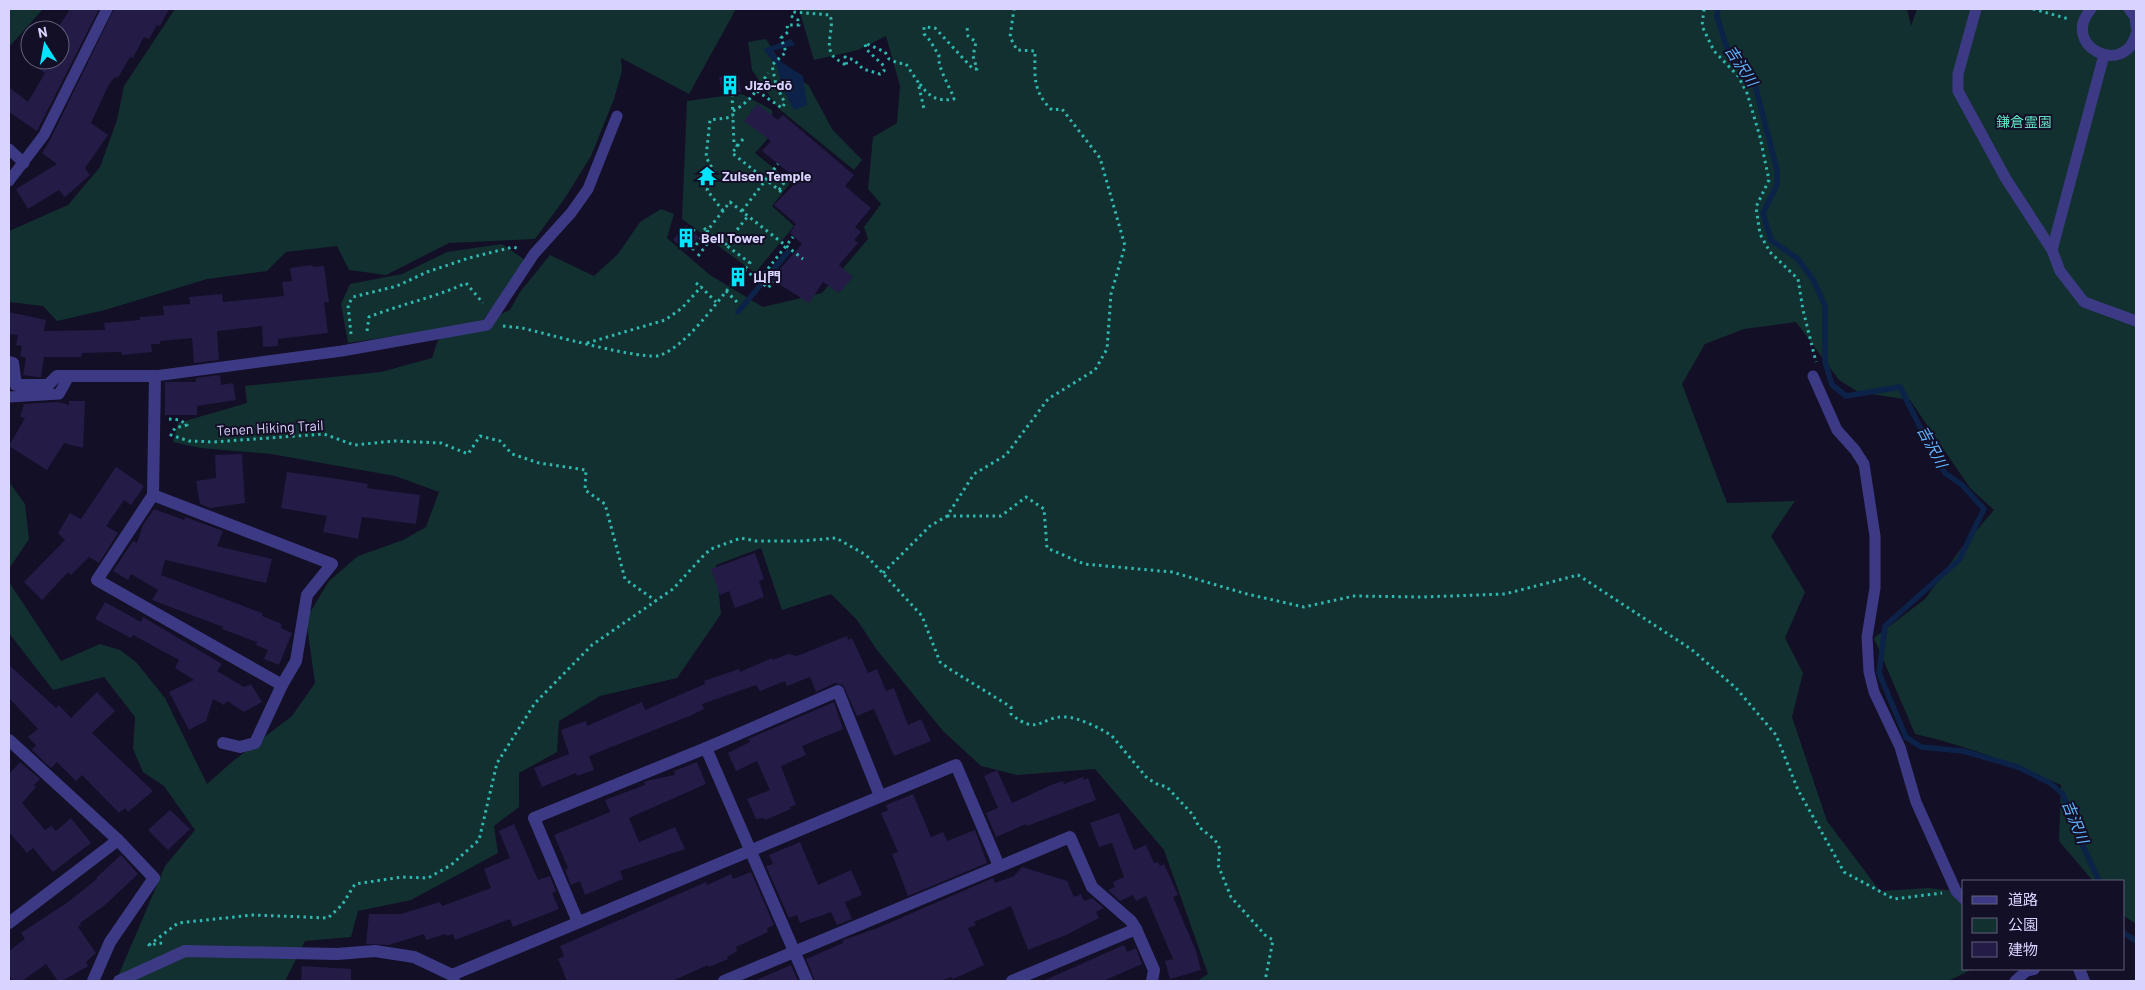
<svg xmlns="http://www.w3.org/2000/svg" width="2145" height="990" viewBox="0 0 2145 990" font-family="Barlow,'Noto Sans JP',sans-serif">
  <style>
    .green { fill: #12302f }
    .water { fill: #0c2248 }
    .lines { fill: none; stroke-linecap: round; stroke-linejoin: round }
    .stream { stroke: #0c2248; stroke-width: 5.5 }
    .building { fill: #241b47 }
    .path { stroke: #2fb8b0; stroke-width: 3; stroke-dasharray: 2.5 4; stroke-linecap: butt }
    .service { stroke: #3d3a85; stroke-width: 11 }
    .minor { stroke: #3d3a85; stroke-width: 12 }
    .labels { text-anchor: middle; stroke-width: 4; stroke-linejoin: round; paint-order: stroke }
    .poi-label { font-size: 14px; font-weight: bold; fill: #d9d4ff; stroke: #130f26; text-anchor: start }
    .park-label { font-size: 14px; fill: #5fe0c0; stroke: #130f26 }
    .street-label { font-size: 14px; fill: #d9d4ff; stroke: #130f26 }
    .water-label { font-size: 15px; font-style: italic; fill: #62b6ff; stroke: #130f26 }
  </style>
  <rect width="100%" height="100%" fill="#130f26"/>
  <g class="green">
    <path d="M9,9H43L9,47Z"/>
    <path d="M175,9H736L689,94L621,58L622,71L614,99L591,156L565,198L535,239L449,243L386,275L349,270L337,246L286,252L267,271L207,279L105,310L57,321L43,306L9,302V231L68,205L100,167L117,120L124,86Z"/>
    <path d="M799,9H1907L1911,26L1917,9H2136V924L2124,916V881H2093L2059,841L2061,785C2012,763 1967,746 1915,734L1874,638L1925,599L1962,547L1994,510L1970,488L1910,400L1858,392L1839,380L1796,322L1744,329L1705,344L1682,384L1727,503L1795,501L1771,536L1805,592L1785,638L1803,673L1792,717L1827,821L1880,891L1928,888L1956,891L1964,900V969H1973L1948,981H1197L1208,974L1164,850L1095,769L1017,775L981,766L943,731L877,650L857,620L831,594L782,610L761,548L716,565L721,614L677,678L600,696L559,721L557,752L519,773V807L494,826L498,853L411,900L358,911L351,937L305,941L285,981H116L165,866L195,830L164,786L143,772L133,749L135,717L104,677L53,690L9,633V582L61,661L100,644L120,650L136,662L165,698L207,784L233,761L292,716L315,683L306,619L329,581L358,556L403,540L426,527L439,492L395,476L271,454L201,448L173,442L178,423L247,403L245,386L381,372L432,358L438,340L476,324L348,343L341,304L350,284L402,274L447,252L502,244L525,260L482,322L510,310L520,292L550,255L594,276L618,254L640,222L661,209L674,214L667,238L710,275L763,307L822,293L868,239L864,227L881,204L868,189L873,137L897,123L900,86L886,36L858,50L814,60Z"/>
    <path d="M766,39L781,63L809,86L832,129L862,160L854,170L778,108L752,70L748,42Z"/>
    <path d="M739,94L744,95L772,110V134L755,153L791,182L772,206L794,226L755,273L682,219L687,101Z"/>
    <path d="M9,482L25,504L29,539L9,569Z"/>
  </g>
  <path class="water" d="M791,39L795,45L772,51L780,61L803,76L807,105L794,110L782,87L777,66L763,49Z"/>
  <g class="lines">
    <g class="stream">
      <path d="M1718,9L1717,17L1727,48L1754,81L1777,170V185L1763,213L1771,240L1798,259L1814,281L1825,306V362L1832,385L1846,396L1900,387L1929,445L1945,473L1962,485L1984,509L1959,560L1885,626L1879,673L1906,737L1921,747L1963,751L2018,767L2050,783L2063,794L2074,826L2099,881"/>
      <path d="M738,312L788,252"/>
      <path d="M2124,933L2136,941"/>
    </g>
  </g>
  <g class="building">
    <path d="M70,9H99L37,131L9,112V87L28,102L45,73L25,60H60V25Z"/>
    <path d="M114,9H169L160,26L157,25L149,39L144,37L133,58L130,57L118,78L115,77L109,84L91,123L108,135L85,168L90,175L65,197L59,190L28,209L16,189L57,164L42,153L49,142Z"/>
    <path d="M738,74L741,92L723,95L719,77Z"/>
    <path d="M757,104L778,120L783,115L854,175L845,186L871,208L855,227L861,232L854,240L858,243L839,265L853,277L839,293L823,282L809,303L771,279L802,244L790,233L796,224L774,205L798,180L762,151L771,141L744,121Z"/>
    <path d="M686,225L699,237L686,251L673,240Z"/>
    <path d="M312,265L313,267L324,266L329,302H324L328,333L278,339V346L263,347L262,326L217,331L219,360L194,363L192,338L160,341V344H151L152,352L122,355L121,352L82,353L81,357H44L41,377H38L23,375L26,358L20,356L22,346L16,345L18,335L9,334V312L46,320L44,331L105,330L104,323L140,320V317L164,315L163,306L190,304L189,297L222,294L223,302L284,296L282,282L292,281L290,268Z"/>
    <path d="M220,375L221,385L233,383L236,400L197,406V415H165V382H196V378Z"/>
    <path d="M69,401H85L83,448L64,443L47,470L9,446L25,418L20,417L24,404L58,402L69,405Z"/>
    <path d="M242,454L245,503L210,508L200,504L196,481L216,478L215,455Z"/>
    <path d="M116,467L144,486L131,505L124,500L106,526L118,533L99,563L89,557L71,575L68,572L42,600L24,582L65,540L58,533L70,513L81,519Z"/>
    <path d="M287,472L332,478L368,484L367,488L420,495L416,524L362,517L358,539L323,532L327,516L281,508Z"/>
    <path d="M154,509L184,520L185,517L223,531L217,546L272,559L266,583L165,560L161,575L262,613V616L282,624L281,628L292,633L279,665L264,659L268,650L256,645L257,642L222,629L223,627L152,600L158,590L131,574L128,580L113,571L133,541L137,543L143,525Z"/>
    <path d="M755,553L764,579L759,581L764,597L735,608L729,591L720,595L711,569Z"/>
    <path d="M105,602L141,622L143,617L222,664L217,671L244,687L251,684L262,702L244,712L227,701L224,705L213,699L206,721L189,730L169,692L194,680L175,668L179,660L133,635L131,638L95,619Z"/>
    <path d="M847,636L848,640L852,638L868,673L877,669L886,691L894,688L908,725L921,719L931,741L894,756L874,709L857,716L843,685L835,683L816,692L810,677L787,686L785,681L760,691L756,685L702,704L704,709L692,715L589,756L594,770L577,776L576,773L542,787L534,768L569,754L561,730L586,721L587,726L642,702L645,710L705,684L704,681L739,669L740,672L772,658L773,660L788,654L797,656Z"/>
    <path d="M9,665L56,708L59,705L71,718L97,692L115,711L92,733L153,791L128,812L125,808L119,813L82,775L76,781L57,762L51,768L32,750L36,745L28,737L38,729L9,698Z"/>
    <path d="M834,702L843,729L802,746L806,755L781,766L796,805L790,807L791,809L765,820L764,818L756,819L747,799L770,790L757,761L736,771L728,753L750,742L748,739Z"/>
    <path d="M20,762L40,779L34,785L36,787L22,803L45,830L51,826L56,831L71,818L91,843L53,872L33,848L27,853L9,832V774Z"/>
    <path d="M697,762L706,784L629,818L639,842L675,827L685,849L620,871L623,879L585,895L580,881L571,885L565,870L568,868L554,835L610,812L605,800L645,785L644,782L650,780L675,775L674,771Z"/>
    <path d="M997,770L1012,803L1051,785L1063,781L1064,784L1083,777L1084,780L1088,778L1096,800L1027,826L1026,824L996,837L986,813L998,808L984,776Z"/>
    <path d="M913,794L931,837L943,832L947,841L975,830L987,863L908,896L892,854L898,852L881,813L888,810L886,805Z"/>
    <path d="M170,810L190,829L168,850L148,830Z"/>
    <path d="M1119,813L1134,850L1146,845L1154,863L1158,862L1160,866L1164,864L1178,895L1173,897L1196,951L1201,970L1170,979L1165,961L1173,959L1146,896L1136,901L1133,895L1120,901L1108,890L1115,887L1113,882L1124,877L1112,843L1099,847L1090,823Z"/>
    <path d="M514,824L538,880L550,876L556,891L552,893L559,909L513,927L510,919L455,940L453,934L447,936L446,934L426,940L424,934L389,945L366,944L369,914H401L440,902L442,906L491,888L484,869L510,858L499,831Z"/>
    <path d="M800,842L818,885L851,870L862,895L845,902L852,919L837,925L831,912L800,923L797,915L789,918L766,866L773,864L769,855Z"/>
    <path d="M121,855L138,874L105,905L80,923L81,925L78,927L96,953L86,962L88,966L62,981H58L46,964L22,981H13L9,975V951L25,939L21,933L68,902L97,879L96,878Z"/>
    <path d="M1022,867L1067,881L1074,897L1081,894L1084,901L1092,898L1104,908L1096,912L1099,918L1066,935L1028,950L1011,906L974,922L976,925L968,928L984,965L953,979L951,977L940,981H815L806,959L843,943V940L875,929L993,878L995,883L1014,876Z"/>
    <path d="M751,872L774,925L767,928L768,932L736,947L737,951L727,957L728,959L709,967L708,965L672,981H567L558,959L564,956L560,946L706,882L707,885L731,874L733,879Z"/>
    <path d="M1124,945L1127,952L1136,948L1142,964L1103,981H1043Z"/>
    <path d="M791,965L798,981H754Z"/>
    <path d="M302,966L351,969V981H301Z"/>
  </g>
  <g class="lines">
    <g class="path">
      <path d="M1704,9L1702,26L1714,51L1738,76L1747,93L1760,137L1769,180L1756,207L1760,234L1770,252L1798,279L1803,310L1816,362"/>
      <path d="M2033,9L2069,19"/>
      <path d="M920,84C929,97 938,102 954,99C950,86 937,68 939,55C933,47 931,40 924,34V27L935,28L973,69H977L973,56L976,42L968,36L967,27"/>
      <path d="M757,91L782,108L785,103L776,85L772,65L786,52L781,38L788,32L787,25H799L798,20L791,16L795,12L830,15C835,29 824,44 833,56C837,60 843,63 847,66L845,57L854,60L863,69L880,74L884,71V66L866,49L865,43L885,52L889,59L898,63L906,64L918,82L924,109"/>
      <path d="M732,94L734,144L738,146"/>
      <path d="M733,111C750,102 758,89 768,73"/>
      <path d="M743,139L732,153L784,194"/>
      <path d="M779,190L788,177"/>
      <path d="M723,211L707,190L715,173L706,157L710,120L733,117"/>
      <path d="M742,211L778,164"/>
      <path d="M693,231L696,227"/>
      <path d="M725,245L748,216"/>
      <path d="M692,250L707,231L704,228"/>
      <path d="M698,256L713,236"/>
      <path d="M744,270L759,280L793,237"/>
      <path d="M741,273L750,263L707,231L730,202L803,259"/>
      <path d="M759,280L768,288L773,282"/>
      <path d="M696,283L701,287"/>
      <path d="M726,291L738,303"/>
      <path d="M503,326L522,328C544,333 647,362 661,355C689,343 714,305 734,282"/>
      <path d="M367,331L369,317C401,304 434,298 466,283L483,303"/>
      <path d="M351,334L348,305L353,297L397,286L427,272L469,258L513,247L520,249"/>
      <path d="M587,343L665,320L682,308L701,287L716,302"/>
      <path d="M169,419L180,420L187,425L175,428L171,435L189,441L213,442L324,434L354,445L395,441L441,443L468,454L480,436L500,441L512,454L539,463L586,470L585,490L605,504L625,579L656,601"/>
      <path d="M947,516H1001L1026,497L1044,509L1047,548L1084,564L1172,572L1247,594L1304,607L1354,596L1422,597L1505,594L1578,575L1691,649L1736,688L1776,735L1798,790L1844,872L1894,899L1942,893"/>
      <path d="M883,573L930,526L947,516L974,474L1006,455L1048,399L1095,370L1107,349L1111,294L1125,246L1100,158L1062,109L1052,110C1032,91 1035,76 1035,51L1017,50L1010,37L1014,9"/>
      <path d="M162,943L149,945L178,923L253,915L328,918L342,905L355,884L402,877L428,878L451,865L479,840L497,763L535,703L592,645L673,589L704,555L711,549L741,538L756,541H802L836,538L866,555L922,616L940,662L948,668L1011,707V714C1039,737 1040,716 1065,717C1078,717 1102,729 1112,736L1147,778L1157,784L1167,787L1193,815L1199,827L1215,840L1220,849L1218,865L1231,897L1265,935L1273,940L1265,981"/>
    </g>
    <g class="service">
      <path d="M1976,9L1958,74V91L2006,179L2052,250"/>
      <path d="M2091,9C2059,46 2125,78 2136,34"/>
      <path d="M2129,9L2135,17L2136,27"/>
      <path d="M2104,55L2052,250L2060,271L2084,302L2136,321"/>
      <path d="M9,149L24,163"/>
      <path d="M9,181L44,135L107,9"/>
      <path d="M155,376L342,351L487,325L534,254L571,213L588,189L617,116"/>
      <path d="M1813,376L1837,430L1855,450L1864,464L1875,536V588L1867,637L1869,672L1874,692L1900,747L1916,802L1956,891L1964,899"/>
      <path d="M9,397L59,394L69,376"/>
      <path d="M2015,981L2029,969"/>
    </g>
    <g class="minor">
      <path d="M9,362L13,363L16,385H48L57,376H155L153,495"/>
      <path d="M153,495L332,564L307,595L296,661L282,685L97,580Z"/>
      <path d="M9,740L118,840L154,878L110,942L93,981"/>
      <path d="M223,743L240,747L255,743L282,685"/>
      <path d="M706,748L807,981"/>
      <path d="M578,922L534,818L706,748L838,691L880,796"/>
      <path d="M9,923L118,840"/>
      <path d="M2079,969L2084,981"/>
      <path d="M2029,970L2034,969"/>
      <path d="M452,975L956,765L999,866"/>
      <path d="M119,981L185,951L337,954L375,951L414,957L452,975L454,981"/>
      <path d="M724,981L1070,837L1092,887L1131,921L1136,929L1154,970L1152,981"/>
      <path d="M1012,981L1136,929"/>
    </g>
  </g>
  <defs>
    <symbol id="building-bare" viewBox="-9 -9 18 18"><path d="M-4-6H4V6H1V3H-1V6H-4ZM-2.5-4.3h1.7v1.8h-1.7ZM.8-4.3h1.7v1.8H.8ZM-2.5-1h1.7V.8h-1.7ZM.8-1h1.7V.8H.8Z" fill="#00e5ff" stroke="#130f26" stroke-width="2.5" paint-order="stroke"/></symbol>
    <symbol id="temple-bare" viewBox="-9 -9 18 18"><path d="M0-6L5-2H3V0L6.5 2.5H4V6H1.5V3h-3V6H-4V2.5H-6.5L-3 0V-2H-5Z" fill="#00e5ff" stroke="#130f26" stroke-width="2.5" paint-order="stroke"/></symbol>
  </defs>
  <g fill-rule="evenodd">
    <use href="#building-bare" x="716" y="71" width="28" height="28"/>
    <use href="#temple-bare" x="693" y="162" width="28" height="28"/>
    <use href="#building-bare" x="672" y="224" width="28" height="28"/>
    <use href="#building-bare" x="724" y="263" width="28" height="28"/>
  </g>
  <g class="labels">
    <g class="poi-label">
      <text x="745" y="90">Jizō-dō</text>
      <text x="722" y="181">Zuisen Temple</text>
      <text x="701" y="243">Bell Tower</text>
      <text x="753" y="282">山門</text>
    </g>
    <g class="park-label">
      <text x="2024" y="127">鎌倉霊園</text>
    </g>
    <g class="street-label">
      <text transform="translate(270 428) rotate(-3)" y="5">Tenen Hiking Trail</text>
    </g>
    <g class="water-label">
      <text transform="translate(1741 66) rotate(57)" y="5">吉沢川</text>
      <text transform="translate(1932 447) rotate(62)" y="5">吉沢川</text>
      <text transform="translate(2075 822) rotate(68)" y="5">吉沢川</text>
    </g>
  </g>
  <rect width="2145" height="990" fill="none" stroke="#d9d4ff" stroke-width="20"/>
  <rect x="1962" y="880" width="162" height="90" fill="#130f26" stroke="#625e7d"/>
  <rect x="1972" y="896" width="25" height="8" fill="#3d3a85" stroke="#625e7d"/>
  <text x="2008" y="905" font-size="15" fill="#d9d4ff">道路</text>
  <rect x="1972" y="918" width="25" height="15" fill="#12302f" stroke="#625e7d"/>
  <text x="2008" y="930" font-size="15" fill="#d9d4ff">公園</text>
  <rect x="1972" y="942" width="25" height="15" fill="#241b47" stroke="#625e7d"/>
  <text x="2008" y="955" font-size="15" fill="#d9d4ff">建物</text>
  <g transform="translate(45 45) rotate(349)"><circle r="24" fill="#130f26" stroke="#625e7d"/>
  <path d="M0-4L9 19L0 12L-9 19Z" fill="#00e5ff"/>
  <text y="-8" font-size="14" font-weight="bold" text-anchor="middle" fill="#d9d4ff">N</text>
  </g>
</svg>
